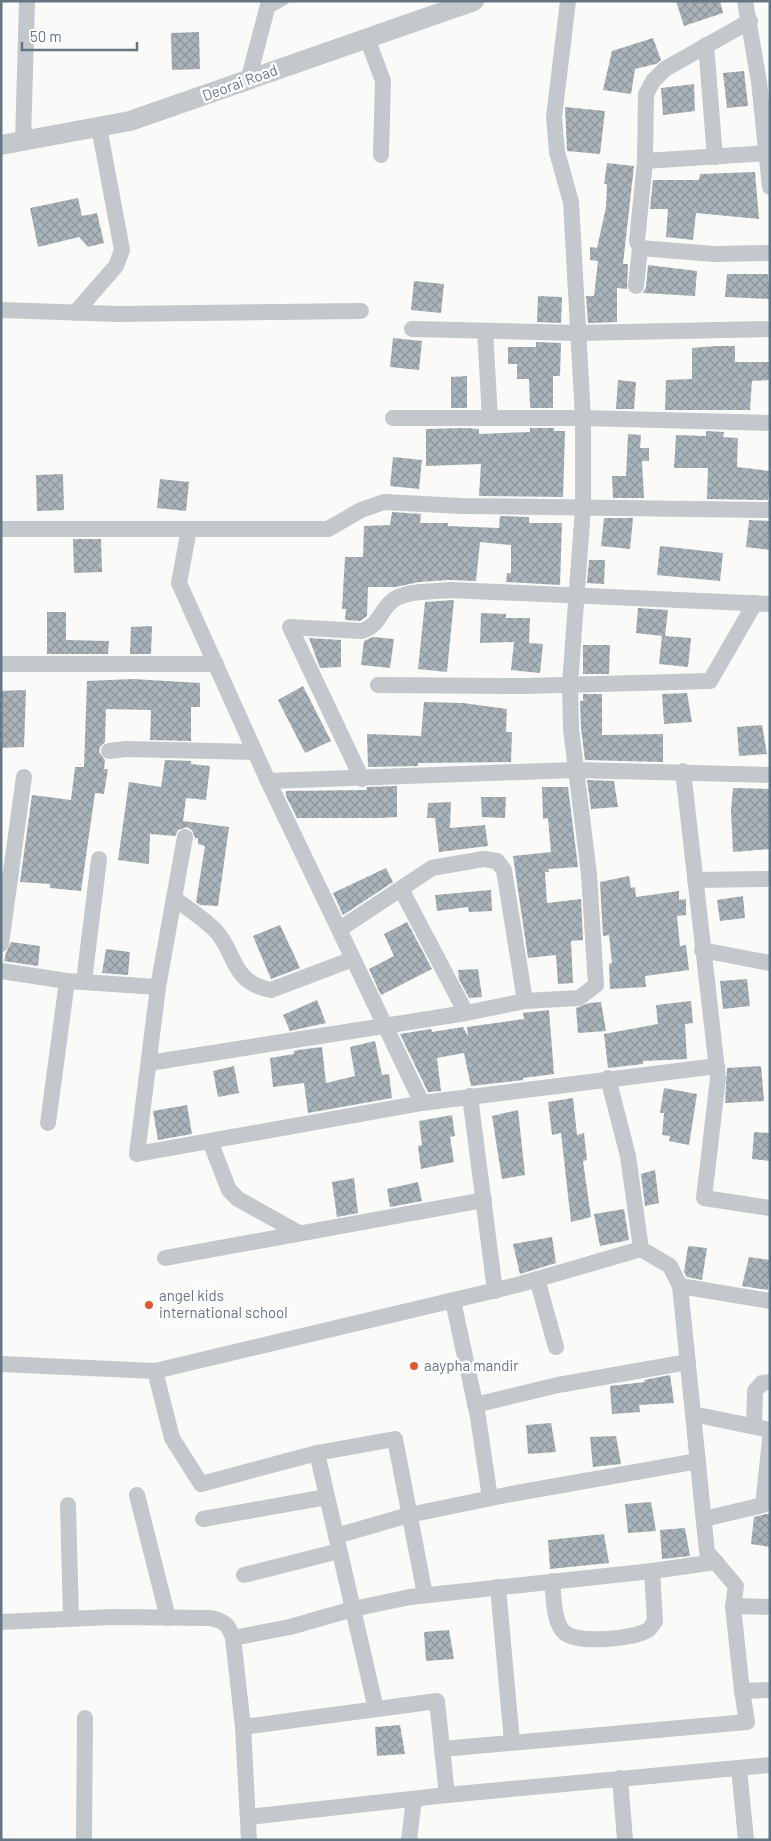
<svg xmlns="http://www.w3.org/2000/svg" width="771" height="1841" viewBox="0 0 771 1841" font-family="Barlow,sans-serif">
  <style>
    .building { fill: url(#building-cross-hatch) }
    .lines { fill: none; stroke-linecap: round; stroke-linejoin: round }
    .service { stroke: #c3c8cc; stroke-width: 8 }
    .minor { stroke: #c3c8cc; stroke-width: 16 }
    .tertiary { stroke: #c3c8cc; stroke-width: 20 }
    .poi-dot { fill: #e4572e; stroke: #fff; stroke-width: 2 }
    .labels { text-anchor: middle; stroke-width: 5; stroke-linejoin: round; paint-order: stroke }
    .street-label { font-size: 15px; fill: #657683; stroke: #fff }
    .poi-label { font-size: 15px; fill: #657683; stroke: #fff; text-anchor: start }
  </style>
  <defs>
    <pattern id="building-cross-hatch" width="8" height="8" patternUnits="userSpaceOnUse" patternTransform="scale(1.25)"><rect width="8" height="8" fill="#aab3b9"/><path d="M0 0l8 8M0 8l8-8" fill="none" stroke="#8e969c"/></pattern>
  </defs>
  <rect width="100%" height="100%" fill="#fafaf8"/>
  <g class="building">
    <path d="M676,1H720L723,13L684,26Z"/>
    <path d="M199,32L200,69L172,70L171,33Z"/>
    <path d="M653,38L661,60L656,64L635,69L631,94L603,90L612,51Z"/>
    <path d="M744,71L748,106L727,108L723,73Z"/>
    <path d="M694,84L695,111L663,115L661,88Z"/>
    <path d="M565,107L605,111L600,154L567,151Z"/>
    <path d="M607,163L634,166L623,264H628L627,289L617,288V322L588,323L586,296H594L598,261L590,260V247L597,248L606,207L607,184H604Z"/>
    <path d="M755,172L759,219L696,213L693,240L666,237L668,209H650L653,180H699L700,174Z"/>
    <path d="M78,198L82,216L97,213L104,243L88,247L79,237L38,247L30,208Z"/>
    <path d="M648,265L697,271L695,296L643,293L646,287Z"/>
    <path d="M727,274H768L770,299L725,297Z"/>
    <path d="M414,281L444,284L441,313L411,310Z"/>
    <path d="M538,296L562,297L561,323L537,322Z"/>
    <path d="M393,338L422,341L419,370L390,367Z"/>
    <path d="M536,342L561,343L560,376H553V408H530L529,379H517V364H508V347H536Z"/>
    <path d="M716,346H735V362H770V380L752,381L750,410H665L666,380L692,379V348Z"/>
    <path d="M467,376V408H451V377Z"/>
    <path d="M618,380L636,382L634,409H616Z"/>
    <path d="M466,428L479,429V434L530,432V428H554V431H565L563,497L479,496L481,464L426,466V429Z"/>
    <path d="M706,431L724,432L723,437L738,438L737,467L770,471L768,500L707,499L708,468H674L676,435L706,436Z"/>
    <path d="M628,434L641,435L640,448H649V461H642L644,498H613L612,476H626Z"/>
    <path d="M393,457L422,460L419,489L390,486Z"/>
    <path d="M63,474L64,510L37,511L36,475Z"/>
    <path d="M160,479L189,482L186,511L157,508Z"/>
    <path d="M392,512L421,514L420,523H448V526L499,528L500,516L529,517V523H562L560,585L506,582L507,573H511V545L480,542L476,581L449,580L419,582L396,587H368L367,616L360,621L345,620L346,609H342L345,557H363L364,526L390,525Z"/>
    <path d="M604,518H633L630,549L601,546Z"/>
    <path d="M749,520L770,521V550L746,547Z"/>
    <path d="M73,539H101L102,572L74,573Z"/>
    <path d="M660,546L723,553L720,581L657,575Z"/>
    <path d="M589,560H605L604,584L587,583Z"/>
    <path d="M454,600L447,672L418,669L425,602Z"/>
    <path d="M638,608L668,610L665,636L691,638L688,667L659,664L662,636L636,633Z"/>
    <path d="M47,612H66V640L109,641L108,654H47Z"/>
    <path d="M481,613L506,614V618H530L529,643L543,644L540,673L511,670L514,642L480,643Z"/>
    <path d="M152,626L151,654H130L131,627Z"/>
    <path d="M373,637L394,639L390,668L361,665L364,641Z"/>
    <path d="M309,638L341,640V667L320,668Z"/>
    <path d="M583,645H610L609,674H583Z"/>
    <path d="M133,679L200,683V707H191V741L150,740L151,710L106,709L105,742L100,747L99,752L105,760L104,769H108L104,794L95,793L81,891L50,888V884L20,882L32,795L71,800L75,767H84L87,681Z"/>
    <path d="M303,686L331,741L305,753L278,700Z"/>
    <path d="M26,690L24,747L1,748V691Z"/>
    <path d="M687,693L692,722L664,724L662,694Z"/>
    <path d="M583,694H602V735L663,734V762L585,760L581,728L580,701H583Z"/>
    <path d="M424,702L463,703L507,709L506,732H512L511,762L418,763V766L368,767L367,734L421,736Z"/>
    <path d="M762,725L767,754L739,756L737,727Z"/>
    <path d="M165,760L191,761V764L210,766L206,800L186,798L183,821L229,827L218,906L200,905L196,902L205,846L198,844V838H195L192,830L187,827L178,830L175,836L150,834L149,864L118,860L129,782L161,787Z"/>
    <path d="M587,780L614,781L618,807L591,809Z"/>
    <path d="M397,786V817L380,818H297L286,796V791L366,790L367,787Z"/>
    <path d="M542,787H568L578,867L548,869L549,872H545L547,903L581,899L583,940L571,941L573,983L558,984L556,955L528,958L513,856L551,852L548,818L543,819Z"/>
    <path d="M733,788L770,789V849L733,852L731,810Z"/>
    <path d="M481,797H506L505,818L482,817Z"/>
    <path d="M451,802L450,828L485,825L488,846L439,852L435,818H427L428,803Z"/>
    <path d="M386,868L393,882L343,915L333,893Z"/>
    <path d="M629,876L631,888L635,887L636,897L679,891V900L686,899V915L677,916L680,946L686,945L689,970L645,976L646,987L610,989L609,964L612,963L609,935L603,936L600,882Z"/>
    <path d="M491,890L492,911L469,912L468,907L437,911L435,895Z"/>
    <path d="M743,896L745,918L720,921L717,900Z"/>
    <path d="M407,922L432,969L381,995L369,969L394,956L384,934Z"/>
    <path d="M280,925L300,968L271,979L253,936Z"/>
    <path d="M11,942L40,946L38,966L4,961L6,953Z"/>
    <path d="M106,949L130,952L128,975L102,973Z"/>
    <path d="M478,969L482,997L469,998L459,979L458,970Z"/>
    <path d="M747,979L750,1006L723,1009L720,981Z"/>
    <path d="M317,1000L326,1023L290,1031L283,1015Z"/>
    <path d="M691,1001L693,1023L685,1024L687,1059L643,1061V1064L608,1068L604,1034L658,1024L656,1005Z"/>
    <path d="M601,1002L606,1031L578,1033L576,1008L589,1003Z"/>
    <path d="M549,1010L554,1074L523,1078V1080L514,1081L471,1086L464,1053L437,1058L441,1091L428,1092L400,1034L431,1029L432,1032L463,1027L468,1036L467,1027L524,1019L523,1013Z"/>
    <path d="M375,1041L382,1075L389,1074L392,1098L308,1113L304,1083L273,1087L270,1058L294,1054V1051L298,1050L322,1047L326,1083L355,1076L350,1047Z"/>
    <path d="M234,1066L239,1093L218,1097L213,1071Z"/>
    <path d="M761,1066L764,1101L725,1103L727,1068Z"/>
    <path d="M664,1088L697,1094L689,1145L669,1141L670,1136L662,1135L664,1113H660Z"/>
    <path d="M573,1098L577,1135L584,1133L587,1160L583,1161L591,1217L571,1222L561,1133L552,1135L548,1102Z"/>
    <path d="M187,1105L192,1134L158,1140L153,1111Z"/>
    <path d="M518,1110L525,1175L502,1179L492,1116Z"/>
    <path d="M452,1115L455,1136L450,1137L454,1162L421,1169L418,1146L422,1145L419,1121Z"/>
    <path d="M754,1132L770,1133V1161L752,1159Z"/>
    <path d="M655,1170L659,1203L645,1206L641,1174Z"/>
    <path d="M354,1178L358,1213L337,1217L332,1182Z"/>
    <path d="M418,1182L422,1201L390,1207L387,1189Z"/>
    <path d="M624,1209L629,1240L600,1246L594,1214Z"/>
    <path d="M552,1237L556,1263L520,1274L513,1244Z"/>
    <path d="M688,1246L707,1248L702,1280L687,1277L684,1272Z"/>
    <path d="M749,1257L770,1260L768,1290L742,1286Z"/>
    <path d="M670,1375L674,1403L639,1405L640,1412L612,1414L610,1386L645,1382L644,1380Z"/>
    <path d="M551,1423L556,1452L528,1454L526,1425Z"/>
    <path d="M616,1436L621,1464L593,1467L590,1437Z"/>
    <path d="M651,1502L656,1531L628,1533L625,1504Z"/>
    <path d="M766,1514H770V1547L751,1544L754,1517Z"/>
    <path d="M685,1528L690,1556L662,1559L660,1530Z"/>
    <path d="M604,1534L609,1563L550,1569L548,1540Z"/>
    <path d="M449,1630L454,1659L426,1661L424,1632Z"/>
    <path d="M400,1725L405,1754L377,1756L375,1727Z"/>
  </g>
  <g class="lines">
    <path class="service" d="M267,11L285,1"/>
    <g class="minor">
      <path d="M745,1L759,82L770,187"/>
      <path d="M750,21L665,69L653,81L646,94L645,161L637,241L640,248L714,254L770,253"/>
      <path d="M367,38L383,81L381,155"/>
      <path d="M706,45L715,157"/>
      <path d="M248,81L269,1"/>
      <path d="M23,141L27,1"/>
      <path d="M645,161L767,153"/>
      <path d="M636,286L640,248"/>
      <path d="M1,310L118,314L361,311"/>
      <path d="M75,313L116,266L122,250L99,127"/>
      <path d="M412,329L578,333L770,329"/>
      <path d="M485,331L490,418"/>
      <path d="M393,418H583L770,423"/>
      <path d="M1,529H328L361,510L384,502L462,506L770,510"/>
      <path d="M189,529L179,583L268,781L422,1103"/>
      <path d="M1,664H216"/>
      <path d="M378,685L525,686L710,681L755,603"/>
      <path d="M109,751L126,749L255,752"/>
      <path d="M683,771L718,1078L704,1198L770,1208"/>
      <path d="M362,779L290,627L362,631C380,625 379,612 392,601C406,590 433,592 450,590L770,604"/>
      <path d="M268,781L574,770L770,775"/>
      <path d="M695,880L770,879"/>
      <path d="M401,889L466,1013"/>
      <path d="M174,898C187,908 203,918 215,930C237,953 230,982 271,990L353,959"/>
      <path d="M340,929L432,868L483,859L497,861L504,870L525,1001"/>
      <path d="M1,944L24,777"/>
      <path d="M702,950L770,963"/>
      <path d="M1,971L67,981L158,987L137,1154L422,1103L717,1066"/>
      <path d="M84,981L99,859"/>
      <path d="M158,987L185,837"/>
      <path d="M149,1063L466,1013L525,1001L579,998L596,985L589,874L571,729L570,684L583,508V418L571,202L557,152L554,117L568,1"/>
      <path d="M608,1078L628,1156L641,1249"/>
      <path d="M470,1096L495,1291"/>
      <path d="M48,1123L67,981"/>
      <path d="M210,1141L229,1190L238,1199L299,1233"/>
      <path d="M165,1258L484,1200"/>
      <path d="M537,1279L556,1347"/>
      <path d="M680,1286L770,1301"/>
      <path d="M453,1301L478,1417L490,1498"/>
      <path d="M1,1364L155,1371L517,1285L641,1249L670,1266L680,1286L707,1552L736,1586L733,1606L770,1607"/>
      <path d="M155,1371L172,1438L201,1484L317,1453"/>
      <path d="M475,1405L558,1385L688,1362"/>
      <path d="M693,1414L770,1430"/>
      <path d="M754,1426L755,1391L762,1383L770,1382"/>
      <path d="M137,1495L168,1618"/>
      <path d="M68,1505L71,1619"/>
      <path d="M203,1519L327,1497"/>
      <path d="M704,1519L763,1505L770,1440"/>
      <path d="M336,1536L409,1515L511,1494L698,1461"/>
      <path d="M244,1575L339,1551"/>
      <path d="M552,1581C554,1596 553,1623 565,1633C580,1644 633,1639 648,1630C651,1628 653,1624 655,1621L652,1571"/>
      <path d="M498,1587L512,1742"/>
      <path d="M733,1606L742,1691L770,1690"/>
      <path d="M1,1622L112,1617L211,1618C224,1621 229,1625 233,1638L243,1727L249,1840"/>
      <path d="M233,1638L290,1627L353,1609L410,1597L652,1571L716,1562"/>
      <path d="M376,1709L317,1453L395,1439L425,1595"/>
      <path d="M243,1727L437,1701L447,1795"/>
      <path d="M442,1749L747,1722L742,1691"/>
      <path d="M739,1768L746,1840"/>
      <path d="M620,1778L625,1840"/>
      <path d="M248,1817L447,1795L770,1765"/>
      <path d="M84,1840L85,1718"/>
      <path d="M409,1840L414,1799"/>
    </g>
    <path class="tertiary" d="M1,145L130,121L474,1"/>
  </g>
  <g class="poi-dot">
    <circle cx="149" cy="1305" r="5"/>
    <circle cx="414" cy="1366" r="5"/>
  </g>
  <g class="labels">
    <g class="street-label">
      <text transform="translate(240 83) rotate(-20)" y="5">Deorai Road</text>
    </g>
    <g class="poi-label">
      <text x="159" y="1301">angel kids<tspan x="159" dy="17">international school</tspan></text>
      <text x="424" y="1371">aaypha mandir</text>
    </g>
  </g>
  <rect width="771" height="1841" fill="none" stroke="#657683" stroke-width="5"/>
  <path d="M22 42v8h115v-8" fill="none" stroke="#657683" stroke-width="2.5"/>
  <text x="30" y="42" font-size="15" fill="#657683" stroke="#ffffff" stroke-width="4" paint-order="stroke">50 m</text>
</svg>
